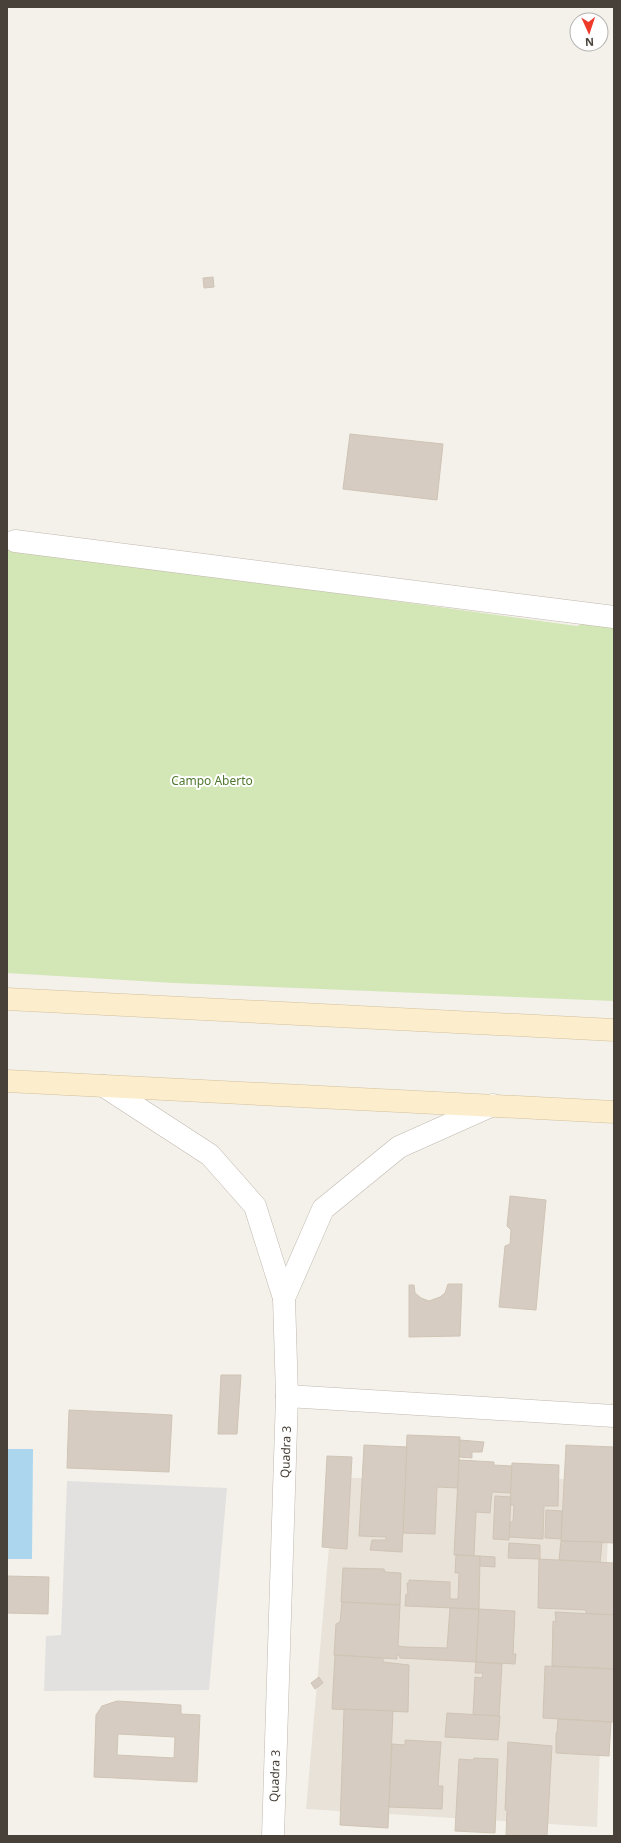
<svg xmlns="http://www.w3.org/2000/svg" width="621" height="1843" viewBox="0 0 621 1843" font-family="'Noto Sans',sans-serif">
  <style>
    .residential { fill: #e8e2d9 }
    .green { fill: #d3e6b6 }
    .parking { fill: #e3e1df }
    .water { fill: #abd6ed }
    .building { fill: #d6ccc1; stroke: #d0c4b4; fill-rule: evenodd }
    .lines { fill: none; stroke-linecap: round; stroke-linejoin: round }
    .street-casing { stroke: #c0b8ae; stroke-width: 23 }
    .secondary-casing { stroke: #d2c19d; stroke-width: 23 }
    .street { stroke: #fff; stroke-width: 22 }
    .secondary { stroke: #fceecd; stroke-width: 22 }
    .labels { text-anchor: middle; stroke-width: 4; stroke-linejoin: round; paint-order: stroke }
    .park-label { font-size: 12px; fill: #4f782e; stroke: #fff }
    .street-label { font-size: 12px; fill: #484139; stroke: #fff }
  </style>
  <rect width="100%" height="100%" fill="#f4f1eb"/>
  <path class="residential" d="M335,1478L610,1479L597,1827L306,1809Z"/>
  <path class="green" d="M7,548L577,626L614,611V1001L174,983L7,973Z"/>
  <path class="parking" d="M67,1481L227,1488L209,1690L44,1691L46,1636L61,1635Z"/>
  <path class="water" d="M7,1449H33L32,1559H7Z"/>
  <g class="building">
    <path d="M213,277L214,287L204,288L203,278Z"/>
    <path d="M350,434L443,444L437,500L343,489Z"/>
    <path d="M510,1196L546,1200L536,1310L499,1307L505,1246L510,1244L511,1230L507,1226Z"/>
    <path d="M448,1284H462L460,1336L409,1337V1285H414L415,1293L421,1298L429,1301L440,1297L445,1293Z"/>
    <path d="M221,1375H241L237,1434H218Z"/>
    <path d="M69,1410L172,1415L169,1472L67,1468Z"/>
    <path d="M407,1435L460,1437L458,1488L437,1487L435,1534L403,1533Z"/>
    <path d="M460,1440L484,1442L482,1452H472V1458L459,1457Z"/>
    <path d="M364,1445L407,1447L402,1552L370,1550L372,1540H386V1537L359,1536Z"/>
    <path d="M566,1445L614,1447V1543L561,1541Z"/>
    <path d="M327,1456L352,1457L347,1549L322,1547Z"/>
    <path d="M459,1460L494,1462V1465L512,1466L511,1493L492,1492L490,1513L476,1512L474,1556L454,1555Z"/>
    <path d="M512,1463L559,1465L558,1506H544L543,1539L509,1537L510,1522H513L514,1505H510Z"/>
    <path d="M495,1496L511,1497L509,1540L493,1539Z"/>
    <path d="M546,1510L562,1511L561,1539L545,1538Z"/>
    <path d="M561,1541L602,1542L600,1563L559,1560Z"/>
    <path d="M509,1543L540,1545V1559L508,1558Z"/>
    <path d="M456,1555L480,1556L479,1609L405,1606L406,1594L408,1595L407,1583H409V1580L450,1582V1599H458L459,1573H455Z"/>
    <path d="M480,1556L495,1557V1567L480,1566Z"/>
    <path d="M539,1559L614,1563V1615L586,1614V1610L538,1608Z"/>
    <path d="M343,1568L384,1569L385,1572L401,1573L400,1605L341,1602Z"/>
    <path d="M7,1576L49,1577L48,1614L7,1613Z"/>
    <path d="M342,1602L400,1605L398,1646L407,1647L447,1648L450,1608L479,1609L476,1662L400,1658L399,1655H397V1659L334,1655L336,1624L340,1622Z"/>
    <path d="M479,1609L515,1611L513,1654H516L515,1664L476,1662Z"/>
    <path d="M555,1612L614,1615V1669L552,1666L553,1621L556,1622Z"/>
    <path d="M335,1655L383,1658V1662L409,1665L408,1712L332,1709Z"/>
    <path d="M476,1662L502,1664L499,1716L473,1715L475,1677L482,1678L483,1673H475Z"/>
    <path d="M545,1666L614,1669V1722L543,1718Z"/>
    <path d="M319,1677L323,1683L315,1689L311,1683Z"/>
    <path d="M117,1701L181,1705V1714L200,1715L197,1782L94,1777L96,1715L102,1706ZM118,1734L175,1737L174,1758L117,1755Z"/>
    <path d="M344,1709L393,1711L388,1828L340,1825Z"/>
    <path d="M447,1713L500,1716L498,1740L445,1737Z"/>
    <path d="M558,1719L611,1722L609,1756L556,1753V1733H557Z"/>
    <path d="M405,1740L441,1742L438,1786H443L442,1809L389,1807L392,1744L405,1745Z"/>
    <path d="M508,1742L552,1746L547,1836L506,1835L507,1810H505Z"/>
    <path d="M474,1758L498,1759L495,1833L455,1831L459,1759L473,1760Z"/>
  </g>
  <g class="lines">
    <defs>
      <g id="street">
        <path d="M15,541L614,617"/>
        <path d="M104,1086L210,1155L255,1206L284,1298L287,1396L273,1836"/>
        <path d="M284,1298L323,1209L399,1147L493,1105"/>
        <path d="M287,1396L614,1416"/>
      </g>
      <g id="secondary">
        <path d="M7,999L614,1030"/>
        <path d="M7,1081L614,1112"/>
      </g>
    </defs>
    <use href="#street" class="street-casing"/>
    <use href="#secondary" class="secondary-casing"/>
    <use href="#street" class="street"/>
    <use href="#secondary" class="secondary"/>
  </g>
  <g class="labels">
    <g class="park-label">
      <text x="212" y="785">Campo Aberto</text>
    </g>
    <g class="street-label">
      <text transform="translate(286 1452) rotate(-88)" y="4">Quadra 3</text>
      <text transform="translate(275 1776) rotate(-88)" y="4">Quadra 3</text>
    </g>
  </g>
  <rect width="621" height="1843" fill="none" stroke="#484139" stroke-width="16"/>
  <g transform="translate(589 32) rotate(177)"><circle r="19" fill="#ffffff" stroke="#b6b3b0"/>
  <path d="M0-3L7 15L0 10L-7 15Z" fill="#ee3a28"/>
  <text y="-6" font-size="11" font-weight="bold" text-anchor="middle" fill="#484139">N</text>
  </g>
</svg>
